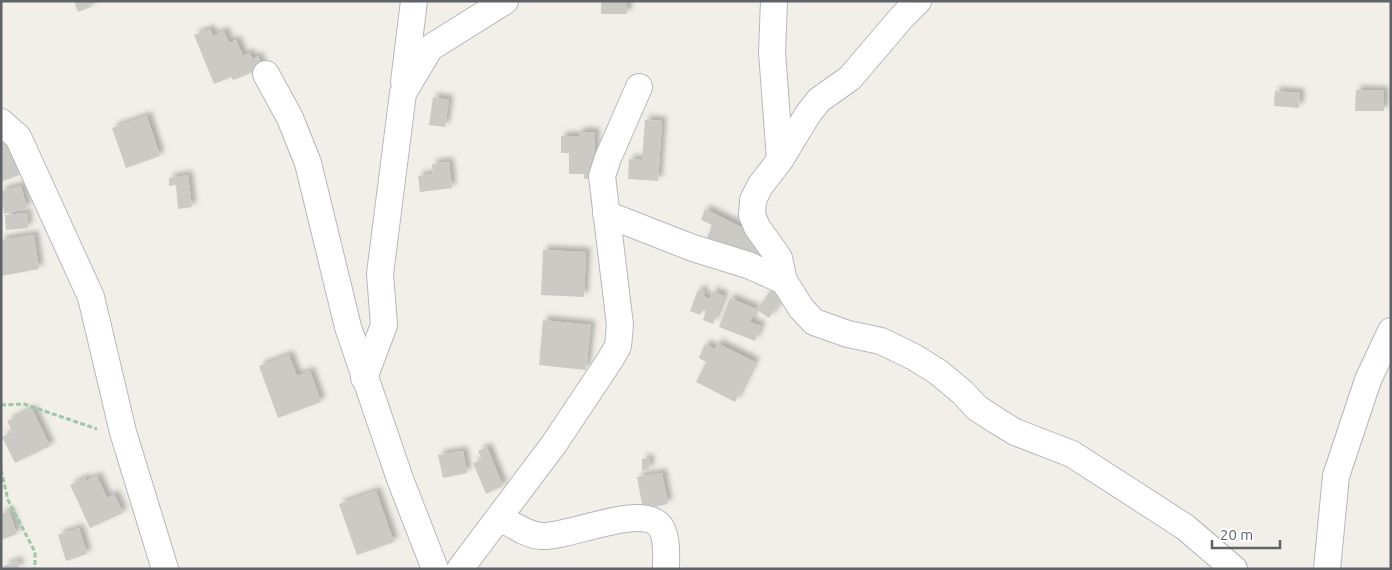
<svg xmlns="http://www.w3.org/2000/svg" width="1392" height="570" viewBox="0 0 1392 570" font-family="Ubuntu,sans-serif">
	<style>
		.building { fill: #cccac5; filter: url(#shadow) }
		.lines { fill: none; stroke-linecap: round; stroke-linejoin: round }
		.street-casing { stroke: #b5b8bc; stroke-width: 28 }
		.path { stroke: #9cc7a9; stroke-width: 3; stroke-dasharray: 5 2.5; stroke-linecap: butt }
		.street { stroke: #fff; stroke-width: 26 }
	</style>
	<defs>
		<filter id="shadow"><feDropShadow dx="4.5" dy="-4.5" stdDeviation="2.5" flood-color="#0004"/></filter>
	</defs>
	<rect width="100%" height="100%" fill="#f1efe8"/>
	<path class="building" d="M74,1H89L91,7L78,12Z
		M601,1H627V14H601Z
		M210,29L213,36L224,31L229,43L236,40L243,56L250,53L252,59L258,56L263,68L233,80L231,77L214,84L194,35Z
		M1356,90L1384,91V111H1355Z
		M1275,91L1300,93L1299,108L1274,106Z
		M433,97L449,100L445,127L429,125Z
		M147,116L160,156L126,168L112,128Z
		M645,120L662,121L658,181L628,179L629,159L642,160Z
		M579,132H595V178L584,179V174H569V153H561V136H579Z
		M1,134L24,173L1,182Z
		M449,162L452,188L420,192L418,176L433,174L432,164Z
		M188,175L192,207L178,209L176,185L169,186V178Z
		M21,186L27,208L4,214L1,191Z
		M705,209L761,237L751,262L705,243L712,225L701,220Z
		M27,213L28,228L6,230L5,215Z
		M34,235L39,269L1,276V240Z
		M543,250L586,252L584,297L541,295Z
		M773,287L785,295L769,318L757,310Z
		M698,290L705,292L703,296L710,299L713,291L724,296L713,324L703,320L706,311L703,310L700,315L690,311Z
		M730,298L756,309L750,322L761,326L755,341L719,327Z
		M543,320L591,325L586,370L539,365Z
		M717,343L755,362L735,402L696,382L706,362L699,358L705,344L715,349Z
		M289,355L297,376L310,371L321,402L278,418L259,366Z
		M32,409L50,446L15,463L2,437L12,431L7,421Z
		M487,447L503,486L486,494L473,463L482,460L478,451Z
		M463,451L467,473L443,478L438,455Z
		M642,459H650L649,470H642Z
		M662,473L668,504L643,509L637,477Z
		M97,476L107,498L114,494L123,513L90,528L70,485L85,478L86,481Z
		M376,491L394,542L357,555L339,504Z
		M9,511L17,534L1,540V514Z
		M79,528L87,554L66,561L58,535Z
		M18,561L20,569H4L3,566Z"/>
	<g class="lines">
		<defs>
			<path id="street" d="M774,1L772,52L780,160
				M266,74L290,118L308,163L348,327L400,479L435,569
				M404,82L414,1
				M1,122L18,137L91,297L123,432L165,569
				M606,214L693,248L748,265L784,281L801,308L814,322L848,334L881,341L914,357L938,372L962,392L977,408L997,421L1015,432L1072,454L1185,527L1234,569
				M784,281L779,258L757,227L752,215L753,200L760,186L780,160L808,114L819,100L850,78L902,17L918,1
				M364,378L384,325L380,274L403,93L430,48L505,1
				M499,517C512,524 526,535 541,536C567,538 637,505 658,524C668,533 666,556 666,569
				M460,569L554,444L610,360L618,346L620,325L602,176L608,158L639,87
				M1327,569L1336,476L1368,380L1391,331"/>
		</defs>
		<use href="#street" class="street-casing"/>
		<path class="path" d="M1,405L24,404L97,429
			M1,470L8,500L35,552V569"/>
		<use href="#street" class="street"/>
	</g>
	<rect width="1392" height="570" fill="none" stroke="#5f6368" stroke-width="5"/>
	<path d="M1212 540v8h68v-8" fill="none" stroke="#5f6368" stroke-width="2.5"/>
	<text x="1220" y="540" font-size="15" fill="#5f6368" stroke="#ffffff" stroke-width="4" paint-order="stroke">20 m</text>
</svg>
